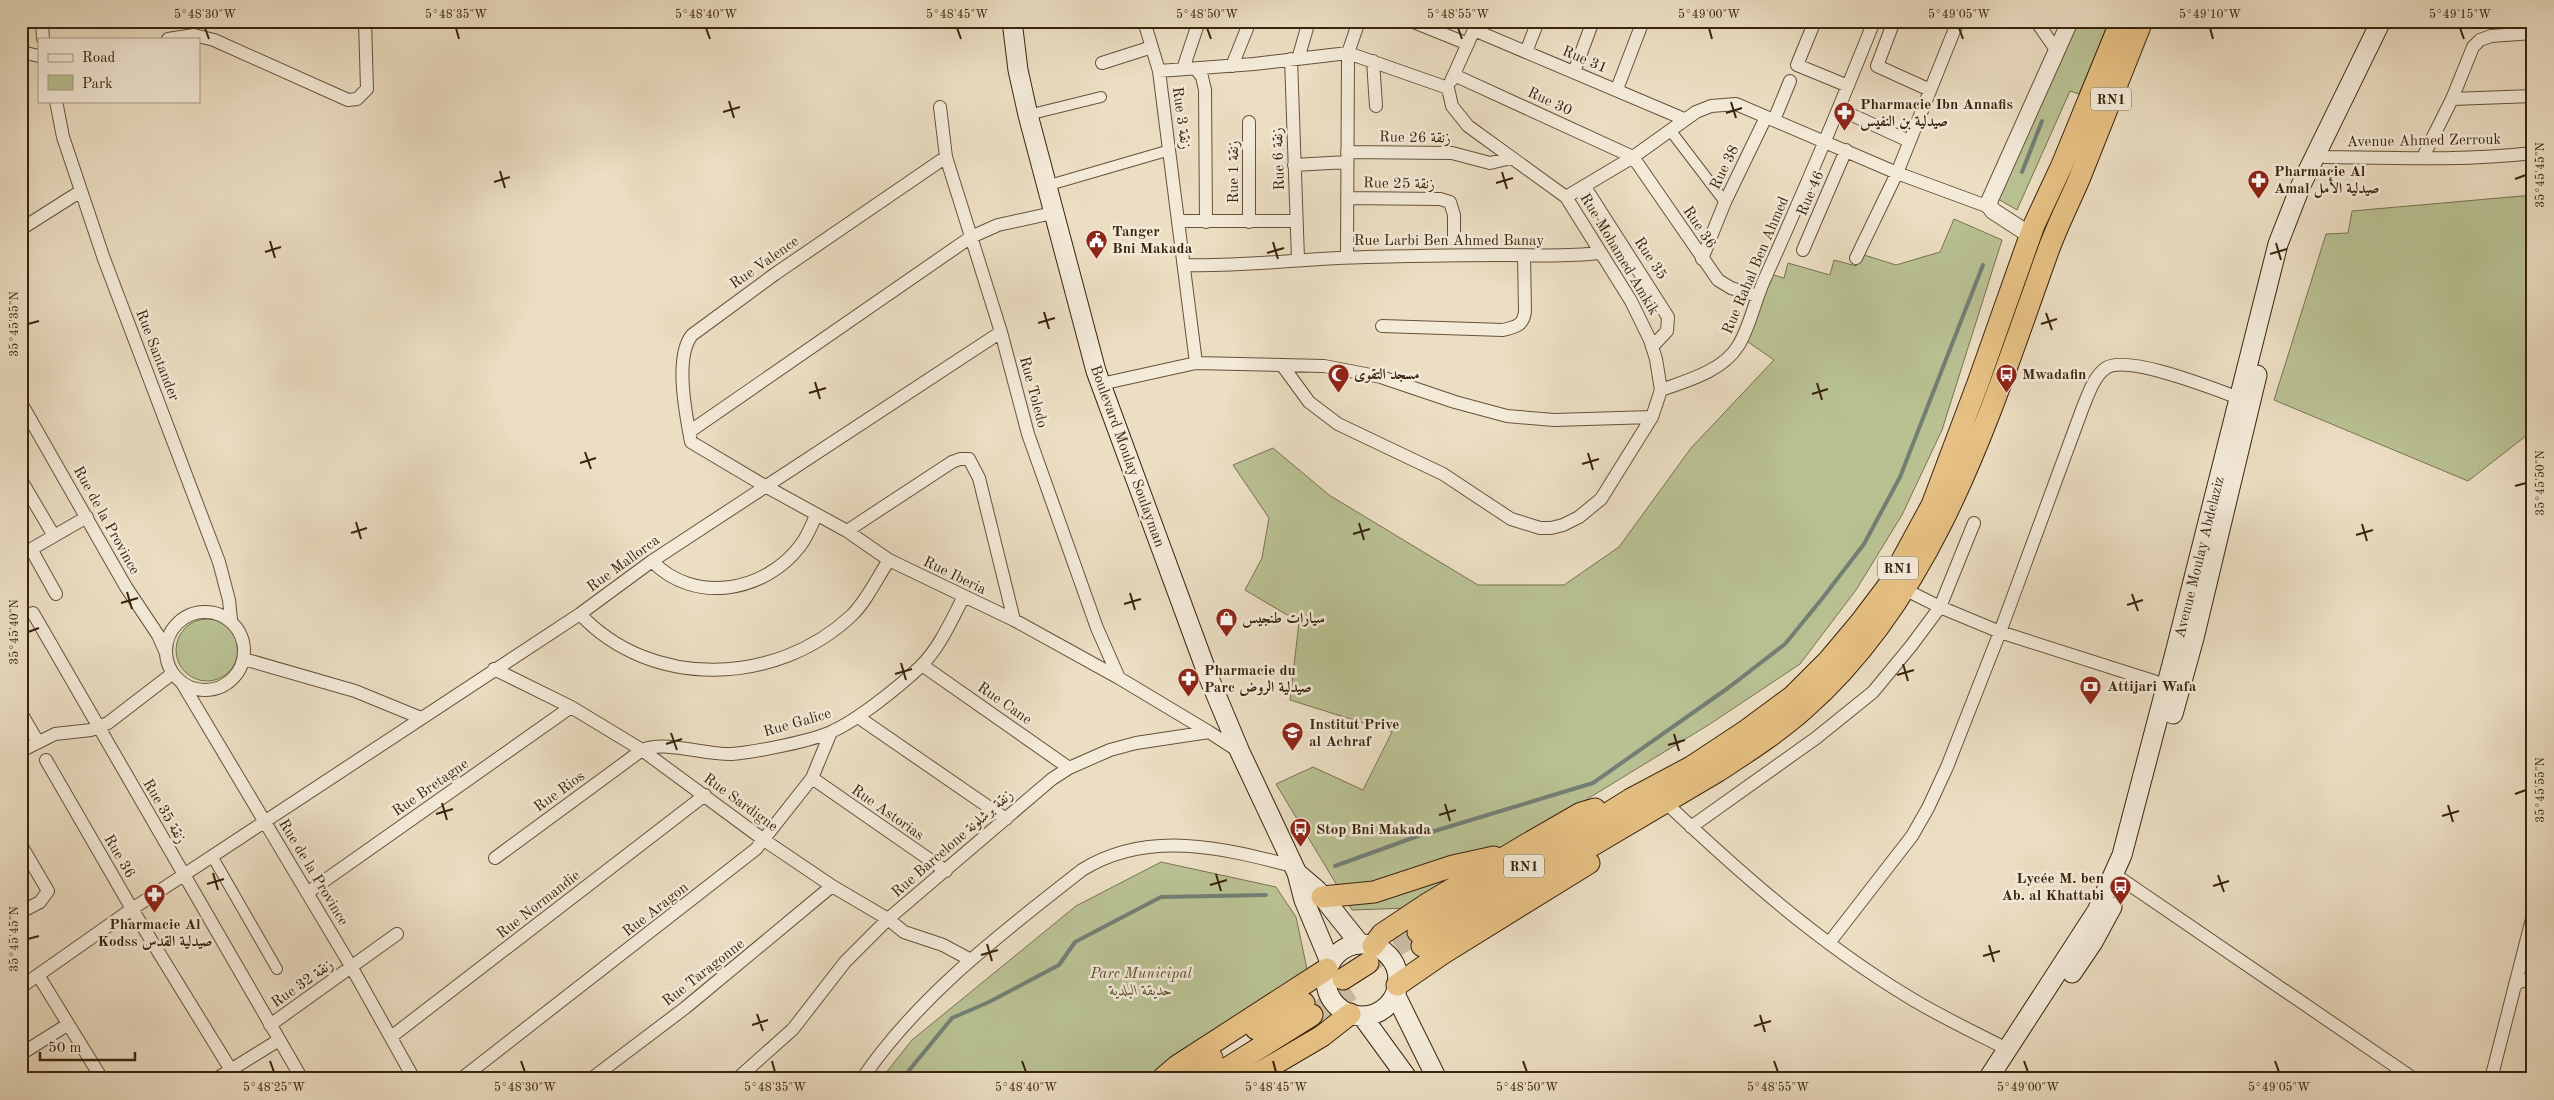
<svg xmlns="http://www.w3.org/2000/svg" width="2554" height="1100" viewBox="0 0 2554 1100" font-family="'Old Standard TT',Amiri,serif">
	<style>
		.green { fill: #b9c193; stroke: #797250 }
		.lines { fill: none; stroke-linecap: round; stroke-linejoin: round }
		.stream { stroke: #737f75; stroke-width: 4 }
		.trunk-tunnel { stroke: #c8b99f; stroke-width: 21; stroke-dasharray: 21 11; stroke-linecap: butt }
		.pedestrian-casing { stroke: #66523a; stroke-width: 12 }
		.minor-casing { stroke: #66523a; stroke-width: 14 }
		.tertiary-casing { stroke: #66523a; stroke-width: 18 }
		.secondary-casing { stroke: #39240d; stroke-width: 21 }
		.trunk-casing { stroke: #39240d; stroke-width: 23 }
		.pedestrian { stroke: #f3ead8; stroke-width: 10 }
		.minor { stroke: #f3ead8; stroke-width: 12 }
		.tertiary { stroke: #f3ead8; stroke-width: 16 }
		.secondary { stroke: #f3ead8; stroke-width: 19 }
		.trunk { stroke: #e6bf82; stroke-width: 21 }
		.ticks { fill: none; stroke: #39240d; stroke-width: 2 }
		.labels { text-anchor: middle; stroke-width: 5; stroke-linejoin: round; paint-order: stroke }
		.shield { fill: #f3ead8; stroke: #715f4a; stroke-width: 1 }
		.shield-label { font-size: 14px; font-weight: bold; fill: #39240d }
		.street-label { font-size: 15px; fill: #39240d; stroke: #f3ead8 }
		.poi-label { font-size: 15px; font-weight: bold; fill: #39240d; stroke: #f3ead8; text-anchor: start }
		.park-label { font-size: 15px; font-style: italic; fill: #594b2e; stroke: #f3ead8 }
		.neatline { fill: none; stroke: #39240d; stroke-width: 2 }
		.ticks-label { font-size: 12px; text-anchor: middle; fill: #39240d }
	</style>
	<rect width="100%" height="100%" fill="#ecdec3"/>
	<filter id="stains"><feTurbulence type="fractalNoise" baseFrequency=".004" numOctaves="4"/><feColorMatrix values="0 0 0 0 .2 0 0 0 0 .09 0 0 0 0 .02 0 0 0 .5 -.17"/></filter>
	<radialGradient id="worn" r=".72"><stop offset=".6" stop-color="#630" stop-opacity="0"/><stop offset="1" stop-color="#630" stop-opacity=".3"/></radialGradient>
	<path class="green" d="M2074,21H2109L2079,94L2070,91L2017,210L1998,199Z
		M2533,195V430L2531,432L2468,481L2274,400L2326,234L2348,233L2352,211Z
		M1954,219L2002,240L1942,430L1902,515L1856,590L1800,664L1710,724L1409,908L1352,910L1276,784L1313,767L1363,790L1392,732L1290,700L1299,622L1245,590L1262,558L1269,518L1233,465L1273,448L1329,495L1478,585H1564L1619,547L1691,448L1774,360L1741,337L1767,273L1784,278L1788,263L1830,275L1834,260L1856,266L1861,254L1896,265L1940,252Z
		M176 650a31 31 0 1 1 62 0a31 31 0 1 1-62 0Z
		M1161,862L1276,887L1296,917L1307,969L1293,990L1173,1079H881L912,1040L1076,906Z"/>
	<g class="lines">
		<path class="stream" d="M2022,172L2042,121
			M1335,866L1418,836L1593,783L1728,688L1785,644L1821,600L1864,544L1900,477L1983,265
			M902,1079L952,1018L989,1002L1059,965L1075,942L1161,897L1266,895"/>
		<path class="trunk-tunnel" d="M1368,963L1416,934
			M1312,1015L1351,990"/>
		<defs>
			<path id="pedestrian" d="M1028,115L1101,97
				M1670,130L1725,202
				M1046,186L1170,150
				M212,856L277,969"/>
			<path id="minor" d="M42,21L43,39
				M1144,21L1159,71L1196,363
				M1411,21L1468,44
				M1815,21L1797,65L1848,86
				M1894,21L1877,66L1930,90
				M2036,21L2057,51
				M1474,30L1684,119
				M168,39L194,35L214,40L348,100L357,99L367,89L365,21
				M21,52L39,56
				M1526,52L1538,21
				M1291,59L1298,259
				M1298,59L1309,21
				M1373,61L1376,106
				M1102,63L1152,47
				M1232,66L1250,21
				M1183,69L1199,21
				M1196,69L1202,77L1205,90L1206,222
				M1159,71L1254,64L1348,53L1448,88
				M1574,72L1593,21
				M1454,75L1633,157L1718,280L1731,288L1757,296
				M1451,81L1478,21
				M1617,89L1643,21
				M2452,99L2533,96
				M56,101L63,137L104,259L219,562L229,600L231,620
				M940,107L946,157L1001,332L1028,434L1097,628L1119,678
				M1839,109L1909,141
				M1774,120L1790,81
				M1347,152L1452,153L1490,163L1511,158
				M2316,155L2325,157C2394,158 2464,161 2533,153
				M946,157L775,274L692,335C674,357 686,415 691,442L765,486L847,531L889,560L1014,620L1119,678L1209,732
				M2423,157L2452,99L2473,47L2480,40L2491,36L2533,33
				M1294,165L1347,162
				M1585,187L1668,317L1667,331L1652,347
				M1566,197L1633,157L1696,112L1711,106L1736,104L1897,173L1989,207
				M1347,198L1440,199L1450,202L1454,215V239
				M1179,221H1296
				M1249,222V122
				M21,229L81,191
				M1803,250L1846,150
				M1347,257L1348,53L1359,21
				M1856,258L1897,173L1958,21
				M1702,259L1725,202L1766,117
				M1184,265C1245,267 1305,258 1367,257C1412,256 1458,255 1504,255C1536,255 1567,257 1599,253
				M1382,326L1503,330C1515,327 1523,326 1525,312L1524,255
				M1282,365L1309,402L1338,424L1443,474L1511,519L1540,528H1551L1563,525L1579,517L1601,499L1652,417L1661,390L1656,359L1650,340L1631,301L1566,197L1468,126L1452,106L1448,88
				M1101,384L1196,363L1324,366L1381,377L1455,402L1507,416L1554,420L1652,417
				M1661,390C1686,381 1723,371 1738,346C1749,330 1756,296 1766,276C1804,191 1840,107 1874,21
				M21,403L126,587L158,635L166,653
				M689,432L971,237L998,225L1053,213
				M21,480L54,536
				M847,531L952,462L960,459H969L979,478L1014,620
				M31,549L56,594
				M21,555L87,517
				M652,561C694,605 765,592 800,546C807,537 812,525 816,515
				M1904,589L1940,607L2000,632L2172,687
				M166 651a39 39 0 1 1 78 0a39 39 0 1 1-78 0Z
				M33,613L302,1079
				M580,614C651,690 776,686 851,616C866,602 877,578 889,560
				M244,659L355,691L421,718
				M922,665L1069,768
				M494,669L571,707L642,750L764,840L832,886L888,919L904,932L943,945L969,959
				M182,683L352,968L414,1079
				M21,713L38,742
				M858,717L1006,819
				M21,751L55,734L91,730L108,723L173,673
				M46,760L132,909L231,1070
				M812,778L946,871
				M1665,802C1740,873 1818,942 1907,996C1939,1016 1974,1032 2007,1049
				M1691,827L1816,738L1873,692L1911,646L1940,607L1974,523
				M21,845L48,891L40,902L21,912
				M495,858L642,750C666,740 704,755 732,754C755,752 813,741 833,731C859,719 900,686 921,666C940,647 951,621 963,598
				M2114,874L2414,1079
				M307,893L571,707
				M1829,943L1912,836L1928,808L1947,767L2000,632L2083,407C2088,395 2094,376 2106,368C2128,354 2214,389 2239,398
				M38,975L102,1079
				M2515,984L2533,977
				M21,987L132,909L580,614L652,561L1001,332
				M270,1025L397,934
				M391,1037L705,795
				M21,1054L67,1025
				M216,1079L279,1040
				M461,1079L756,849L812,778L831,732
				M591,1079L685,1008L832,886
				M737,1079L793,1029L845,962L888,919L1052,779L1069,768L1110,750L1136,743L1209,732L1240,752
				M862,1079C920,994 1002,933 1082,870C1148,829 1223,848 1293,866
				M2491,1079L2533,915"/>
			<path id="tertiary" d="M2030,235L1993,211L1988,204L2070,21"/>
			<path id="secondary" d="M1012,21L1018,70L1028,115L1096,371L1209,678L1240,752L1297,873L1304,900L1330,962
				M2173,714L2194,638L2257,375
				M1297,873L1317,890L1360,944
				M1326 980a36 36 0 1 1 72 0a36 36 0 1 1-72 0Z
				M2072,973L2093,942L2112,907
				M1395,994L1437,1079
				M1362,1016L1408,1079
				M1988,1079L2097,911L2122,855L2175,653L2278,244L2301,185L2381,21"/>
			<path id="trunk" d="M1322,897L1374,892L1453,866L1494,857
				M1418,932L1631,799L1691,767L1747,730L1793,696L1828,661L1860,623L1888,586L1932,505L1978,383L2034,225L2062,165L2121,21
				M1373,946L1382,934L1427,904L1522,847L1581,813L1595,809
				M1422,946L1718,771C1747,752 1777,733 1804,709C1937,592 1989,415 2047,254C2056,228 2069,203 2080,177C2101,125 2121,73 2142,21
				M1343,979L1368,963
				M1397,985L1442,954L1589,863
				M1256,1029L1304,1003
				M1162,1079L1177,1066L1327,969
				M1185,1079L1212,1058
				M1210,1079L1312,1015
				M1249,1079L1322,1036L1350,1014"/>
		</defs>
		<use href="#pedestrian" class="pedestrian-casing"/>
		<use href="#minor" class="minor-casing"/>
		<use href="#tertiary" class="tertiary-casing"/>
		<use href="#secondary" class="secondary-casing"/>
		<use href="#trunk" class="trunk-casing"/>
		<use href="#pedestrian" class="pedestrian"/>
		<use href="#minor" class="minor"/>
		<use href="#tertiary" class="tertiary"/>
		<use href="#secondary" class="secondary"/>
		<use href="#trunk" class="trunk"/>
	</g>
	<path class="ticks" d="M205,28L209,39M456,28L459,39M706,28L710,39M957,28L961,39M1207,28L1211,39M1458,28L1462,39M1709,28L1712,39M1959,28L1963,39M2210,28L2213,39M2460,28L2464,39M729,101L734,118M1731,102L1736,118M723,112L740,107M1726,113L1742,108M500,171L505,188M1502,172L1507,189M2515,179L2526,175M494,182L510,177M1496,183L1513,178M270,241L275,258M1273,242L1278,259M2276,243L2281,260M265,252L281,247M1267,253L1284,248M2270,254L2287,249M1044,312L1049,329M2046,313L2052,330M1038,323L1055,318M28,324L39,321M2041,324L2057,319M815,382L820,399M1817,383L1822,400M809,393L826,388M1812,394L1828,389M585,452L591,469M1588,453L1593,470M580,463L596,458M1582,464L1599,459M2515,486L2526,483M356,522L361,539M1359,523L1364,540M2362,524L2367,541M351,533L367,528M1353,534L1370,529M2356,535L2373,530M127,592L132,609M1130,593L1135,610M2132,594L2138,611M121,603L138,598M1124,604L1141,599M2127,605L2143,600M28,632L39,628M901,663L906,680M1903,664L1908,681M895,674L912,669M1897,675L1914,670M671,733L677,750M1674,734L1679,751M666,744L682,739M1668,745L1685,740M2515,794L2526,790M442,803L447,820M1445,804L1450,821M2448,805L2453,822M436,814L453,809M1439,815L1456,810M2442,816L2459,811M213,873L218,890M1216,874L1221,891M2218,875L2224,892M207,884L224,879M1210,885L1227,880M2213,886L2229,881M28,939L39,936M987,944L992,961M1989,945L1994,962M981,955L998,950M1983,956L2000,951M757,1014L763,1031M1760,1015L1765,1032M752,1025L768,1020M1754,1026L1771,1021M270,1061L274,1072M521,1061L525,1072M772,1061L775,1072M1022,1061L1026,1072M1273,1061L1276,1072M1523,1061L1527,1072M1774,1061L1778,1072M2024,1061L2028,1072M2275,1061L2279,1072"/>
	<defs>
		<symbol id="pharmacy-pin" viewBox="-11 -11 22 30"><path d="M0 17L-7.5 6A9.5 9.5 0 1 1 7.5 6Z" fill="#8f2418" stroke="#f3ead8"/><path d="M-2-6h4v4h4v4h-4v4h-4v-4h-4v-4h4Z" fill="#fff"/></symbol>
		<symbol id="civic-pin" viewBox="-11 -11 22 30"><path d="M0 17L-7.5 6A9.5 9.5 0 1 1 7.5 6Z" fill="#8f2418" stroke="#f3ead8"/><path d="M-.6-6.5H3V-4.5H.6V-3L4-1V1h2V6H-6V1h2V-1L-.6-3ZM-1.2 2.5V6h2.4V2.5Z" fill="#fff"/></symbol>
		<symbol id="mosque-pin" viewBox="-11 -11 22 30"><path d="M0 17L-7.5 6A9.5 9.5 0 1 1 7.5 6Z" fill="#8f2418" stroke="#f3ead8"/><path d="M3.5-4.9A6 6 0 1 0 3.5 4.9A5 5 0 1 1 3.5-4.9Z" fill="#fff"/></symbol>
		<symbol id="bus-pin" viewBox="-11 -11 22 30"><path d="M0 17L-7.5 6A9.5 9.5 0 1 1 7.5 6Z" fill="#8f2418" stroke="#f3ead8"/><path d="M-5-6H5V4H4V6H2V4H-2V6H-4V4H-5ZM-3.5-4V0h7V-4ZM-3.5 1.2v1.5H-2V1.2ZM2 1.2v1.5H3.5V1.2Z" fill="#fff"/></symbol>
		<symbol id="shop-pin" viewBox="-11 -11 22 30"><path d="M0 17L-7.5 6A9.5 9.5 0 1 1 7.5 6Z" fill="#8f2418" stroke="#f3ead8"/><path d="M-5-2.5h2.3a2.7 3.5 0 0 1 5.4 0H5L5.5 6h-11ZM-1.5-2.5h3a1.5 2.3 0 0 0-3 0Z" fill="#fff"/></symbol>
		<symbol id="bank-pin" viewBox="-11 -11 22 30"><path d="M0 17L-7.5 6A9.5 9.5 0 1 1 7.5 6Z" fill="#8f2418" stroke="#f3ead8"/><path d="M-6-4H6V4H-6ZM0-2.3a2.3 2.3 0 1 0 0 4.6a2.3 2.3 0 1 0 0-4.6Z" fill="#fff"/></symbol>
		<symbol id="school-pin" viewBox="-11 -11 22 30"><path d="M0 17L-7.5 6A9.5 9.5 0 1 1 7.5 6Z" fill="#8f2418" stroke="#f3ead8"/><path d="M0-5L7-2L0 1L-7-2ZM-4 1L0 2.5L4 1V4Q0 6-4 4Z" fill="#fff"/></symbol>
	</defs>
	<g fill-rule="evenodd">
		<use href="#pharmacy-pin" x="1832" y="100" width="25" height="34"/>
		<use href="#pharmacy-pin" x="2246" y="168" width="25" height="34"/>
		<use href="#civic-pin" x="1084" y="228" width="25" height="34"/>
		<use href="#mosque-pin" x="1326" y="362" width="25" height="34"/>
		<use href="#bus-pin" x="1994" y="362" width="25" height="34"/>
		<use href="#shop-pin" x="1214" y="606" width="25" height="34"/>
		<use href="#pharmacy-pin" x="1176" y="666" width="25" height="34"/>
		<use href="#bank-pin" x="2078" y="674" width="25" height="34"/>
		<use href="#school-pin" x="1280" y="720" width="25" height="34"/>
		<use href="#bus-pin" x="1288" y="816" width="25" height="34"/>
		<use href="#bus-pin" x="2108" y="874" width="25" height="34"/>
		<use href="#pharmacy-pin" x="142" y="882" width="25" height="34"/>
	</g>
	<g class="labels">
		<g class="shield">
			<rect x="2091" y="87.5" width="40" height="23" rx="4"/>
			<rect x="1878" y="556.5" width="40" height="23" rx="4"/>
			<rect x="1504" y="854.5" width="40" height="23" rx="4"/>
		</g>
		<g class="shield-label">
			<text x="2111" y="104">RN1</text>
			<text x="1898" y="573">RN1</text>
			<text x="1524" y="871">RN1</text>
		</g>
		<g class="street-label">
			<text transform="translate(1585 59) rotate(23)" y="5">Rue 31</text>
			<text transform="translate(1550 101) rotate(25)" y="5">Rue 30</text>
			<text transform="translate(1182 118) rotate(82)" y="5">Rue 3 زنقة</text>
			<text transform="translate(1415 137) rotate(1)" y="5">Rue 26 زنقة</text>
			<text transform="translate(2424 140) rotate(-1)" y="5">Avenue Ahmed Zerrouk</text>
			<text transform="translate(1278 159) rotate(-92)" y="5">Rue 6 زنقة</text>
			<text transform="translate(1724 167) rotate(-64)" y="5">Rue 38</text>
			<text transform="translate(1233 172) rotate(-90)" y="5">Rue 1 زنقة</text>
			<text transform="translate(1399 183) rotate(1)" y="5">Rue 25 زنقة</text>
			<text transform="translate(1810 193) rotate(-67)" y="5">Rue 46</text>
			<text transform="translate(1700 227) rotate(56)" y="5">Rue 36</text>
			<text x="1449" y="245">Rue Larbi Ben Ahmed Banay</text>
			<text transform="translate(1620 254) rotate(59)" y="5">Rue Mohamed Amkik</text>
			<text transform="translate(1651 258) rotate(57)" y="5">Rue 35</text>
			<text transform="translate(764 262) rotate(-35)" y="5">Rue Valence</text>
			<text transform="translate(1755 265) rotate(-67)" y="5">Rue Rahal Ben Ahmed</text>
			<text transform="translate(158 355) rotate(69)" y="5">Rue Santander</text>
			<text transform="translate(1034 392) rotate(75)" y="5">Rue Toledo</text>
			<text transform="translate(1128 456) rotate(70)" y="5">Boulevard Moulay Soulayman</text>
			<text transform="translate(107 520) rotate(61)" y="5">Rue de la Province</text>
			<text transform="translate(2199 557) rotate(-76)" y="5">Avenue Moulay Abdelaziz</text>
			<text transform="translate(623 563) rotate(-36)" y="5">Rue Mallorca</text>
			<text transform="translate(955 575) rotate(26)" y="5">Rue Iberia</text>
			<text transform="translate(1005 703) rotate(35)" y="5">Rue Cane</text>
			<text transform="translate(797 722) rotate(-16)" y="5">Rue Galice</text>
			<text transform="translate(430 787) rotate(-35)" y="5">Rue Bretagne</text>
			<text transform="translate(559 791) rotate(-36)" y="5">Rue Rios</text>
			<text transform="translate(741 802) rotate(36)" y="5">Rue Sardigne</text>
			<text transform="translate(165 811) rotate(60)" y="5">Rue 35 زنقة</text>
			<text transform="translate(888 812) rotate(35)" y="5">Rue Astorias</text>
			<text transform="translate(952 843) rotate(-41)" y="5">Rue Barcelone زنقة برشلونة</text>
			<text transform="translate(120 856) rotate(60)" y="5">Rue 36</text>
			<text transform="translate(314 872) rotate(59)" y="5">Rue de la Province</text>
			<text transform="translate(538 904) rotate(-38)" y="5">Rue Normandie</text>
			<text transform="translate(655 909) rotate(-38)" y="5">Rue Aragon</text>
			<text transform="translate(703 972) rotate(-38)" y="5">Rue Taragonne</text>
			<text transform="translate(302 983) rotate(-35)" y="5">Rue 32 زنقة</text>
		</g>
		<g class="poi-label">
			<text x="1860" y="109">Pharmacie Ibn Annafis<tspan x="1860" dy="17">صيدلية بن النفيس</tspan></text>
			<text x="2274" y="176">Pharmacie Al<tspan x="2274" dy="17">Amal صيدلية الأمل</tspan></text>
			<text x="1112" y="236">Tanger<tspan x="1112" dy="17">Bni Makada</tspan></text>
			<text x="1354" y="379">مسجد التقوى</text>
			<text x="2022" y="379">Mwadafin</text>
			<text x="1242" y="623">سيارات طنجيس</text>
			<text x="1204" y="675">Pharmacie du<tspan x="1204" dy="17">Parc صيدلية الروض</tspan></text>
			<text x="2107" y="691">Attijari Wafa</text>
			<text x="1309" y="729">Institut Prive<tspan x="1309" dy="17">al Achraf</tspan></text>
			<text x="1316" y="834">Stop Bni Makada</text>
			<text x="2104" y="883" text-anchor="end">Lycée M. ben<tspan x="2104" dy="17">Ab. al Khattabi</tspan></text>
			<text x="155" y="929" text-anchor="middle">Pharmacie Al<tspan x="155" dy="17">Kodss صيدلية القدس</tspan></text>
		</g>
		<g class="park-label">
			<text x="1141" y="978">Parc Municipal<tspan x="1141" dy="17">حديقة البلدية</tspan></text>
		</g>
	</g>
	<rect width="2554" height="1100" fill="none" stroke="#ecdec3" stroke-width="55"/>
	<rect x="38" y="38" width="162" height="65" fill="#f3ead8" stroke="#a99b87"/>
	<rect x="48" y="54" width="25" height="8" fill="#f3ead8" stroke="#a99b87"/>
	<text x="82" y="62" font-size="15" fill="#39240d">Road</text>
	<rect x="48" y="75" width="25" height="15" fill="#b9c193" stroke="#a99b87"/>
	<text x="82" y="88" font-size="15" fill="#39240d">Park</text>
	<path d="M40 1052v8h95v-8" fill="none" stroke="#39240d" stroke-width="2.5"/>
	<text x="48" y="1052" font-size="15" fill="#39240d" stroke="#f3ead8" stroke-width="4" paint-order="stroke">50 m</text>
	<rect x="28" y="28" width="2498" height="1044" class="neatline"/>
	<g class="ticks-label">
		<text x="205" y="18">5°48'30"W</text>
		<text x="456" y="18">5°48'35"W</text>
		<text x="706" y="18">5°48'40"W</text>
		<text x="957" y="18">5°48'45"W</text>
		<text x="1207" y="18">5°48'50"W</text>
		<text x="1458" y="18">5°48'55"W</text>
		<text x="1709" y="18">5°49'00"W</text>
		<text x="1959" y="18">5°49'05"W</text>
		<text x="2210" y="18">5°49'10"W</text>
		<text x="2460" y="18">5°49'15"W</text>
		<text transform="translate(2540 175) rotate(-90)" y="4">35°45'45"N</text>
		<text transform="translate(14 324) rotate(-90)" y="4">35°45'35"N</text>
		<text transform="translate(2540 483) rotate(-90)" y="4">35°45'50"N</text>
		<text transform="translate(14 632) rotate(-90)" y="4">35°45'40"N</text>
		<text transform="translate(2540 790) rotate(-90)" y="4">35°45'55"N</text>
		<text transform="translate(14 939) rotate(-90)" y="4">35°45'45"N</text>
		<text x="274" y="1091">5°48'25"W</text>
		<text x="525" y="1091">5°48'30"W</text>
		<text x="775" y="1091">5°48'35"W</text>
		<text x="1026" y="1091">5°48'40"W</text>
		<text x="1276" y="1091">5°48'45"W</text>
		<text x="1527" y="1091">5°48'50"W</text>
		<text x="1778" y="1091">5°48'55"W</text>
		<text x="2028" y="1091">5°49'00"W</text>
		<text x="2279" y="1091">5°49'05"W</text>
	</g>
	<rect width="100%" height="100%" filter="url(#stains)"/>
	<rect width="100%" height="100%" fill="url(#worn)"/>
</svg>
